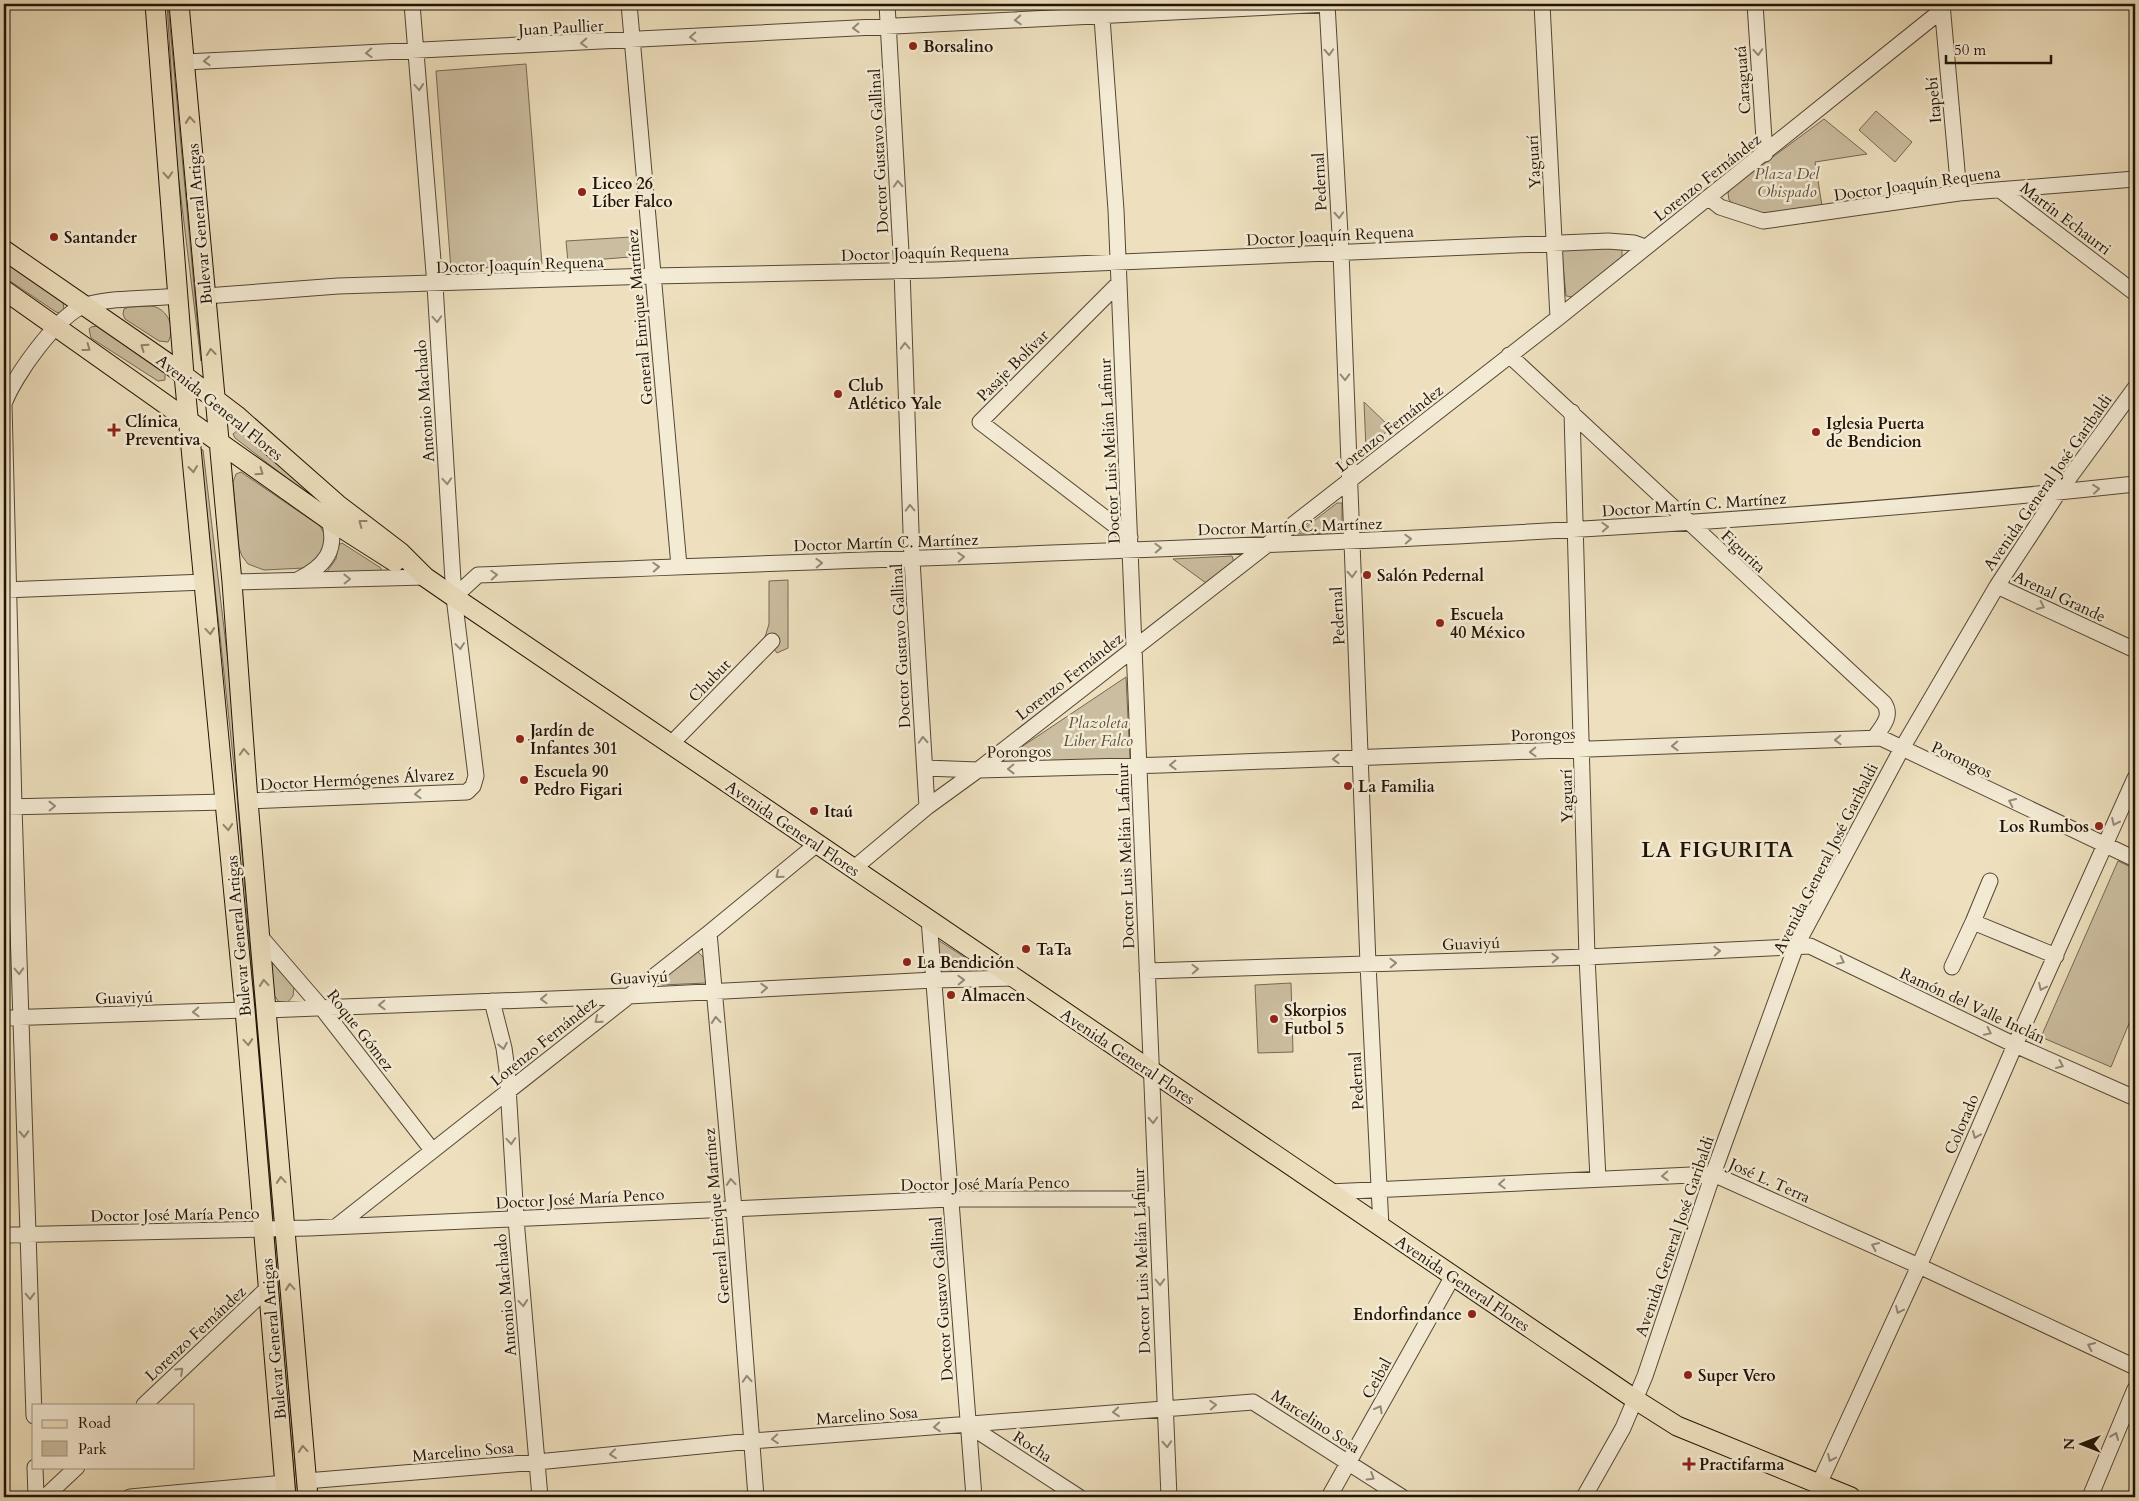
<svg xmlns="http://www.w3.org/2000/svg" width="2139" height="1501" viewBox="0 0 2139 1501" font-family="Cardo,serif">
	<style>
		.green { fill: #cbbd9f; stroke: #766852 }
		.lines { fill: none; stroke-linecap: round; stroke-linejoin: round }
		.minor-casing { stroke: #544734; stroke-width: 17 }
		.major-casing { stroke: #211406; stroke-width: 21 }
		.minor { stroke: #f4ebd5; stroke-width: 15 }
		.major { stroke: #eee0be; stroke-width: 19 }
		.oneway { stroke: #958a78 }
		.oneway2 { stroke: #92846b }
		.poi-dot { fill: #8f2418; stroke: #f4ebd5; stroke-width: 2 }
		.labels { text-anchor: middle; stroke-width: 5; stroke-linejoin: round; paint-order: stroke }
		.street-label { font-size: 16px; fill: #211406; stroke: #f4ebd5 }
		.poi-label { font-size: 16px; font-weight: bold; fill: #211406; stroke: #f4ebd5; text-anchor: start }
		.park-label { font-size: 16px; font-style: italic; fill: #5c4f3c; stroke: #f4ebd5 }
		.district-label { font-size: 21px; font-weight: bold; letter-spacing: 1px; fill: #211406; stroke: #f4ebd5 }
	</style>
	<rect width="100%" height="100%" fill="#eee0be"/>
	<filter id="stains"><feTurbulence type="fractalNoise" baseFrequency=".004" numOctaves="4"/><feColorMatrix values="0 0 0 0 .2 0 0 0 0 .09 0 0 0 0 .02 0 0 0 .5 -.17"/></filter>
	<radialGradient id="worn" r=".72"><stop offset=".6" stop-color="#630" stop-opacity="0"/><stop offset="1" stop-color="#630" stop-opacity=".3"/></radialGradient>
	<path class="green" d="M167,4H168L201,361L177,166Z
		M526,64L542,264L451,270L436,71Z
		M1876,111L1912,142L1895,162L1859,130Z
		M1824,119L1867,154L1815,162L1822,206C1795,210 1751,222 1729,200L1728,193L1731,188Z
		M631,237L630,257L568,262L566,241Z
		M1615,248H1620L1622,251V258L1573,297L1566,296L1562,253L1564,250Z
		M4,262L63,302L64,310L60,313L56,312L4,277Z
		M152,306C168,309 176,328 168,342L159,341L125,319L123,314L124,309L129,307Z
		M97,326L165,372V380L158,381L91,338L89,329L91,327Z
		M1364,402L1391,428L1366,449Z
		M238,430L250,439L357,529L301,489L235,438L233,434Z
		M200,449L203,450L228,662L273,1219L236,785Z
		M241,472L320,526L325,535L324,554L304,568L264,570L248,564L242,556L239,548L233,482L236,474Z
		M1337,503H1342V533L1297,534Z
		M342,543L381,568V573H326L336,559L338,545Z
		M1232,556L1234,562L1206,583L1173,559Z
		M788,580V648L777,653L765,637L769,624V581Z
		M1126,677L1130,760L999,762Z
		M2118,861L2135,869V1009L2111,1067L2041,1037Z
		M938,940L989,973L939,974Z
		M696,950L703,957L706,983L662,985L660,981Z
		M273,963L294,987L293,996L288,1002H279L274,995L271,965Z
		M1291,983L1293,1052L1258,1053L1255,985Z
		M274,1238H276L298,1497H296Z"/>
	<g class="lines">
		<defs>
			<path id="minor" d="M629,4L679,566
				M887,4L902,270L912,560L927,807
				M1101,4L1116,210L1169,1497
				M1327,4L1341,252L1368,964L1381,1227
				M1542,4L1558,318
				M1755,4L1765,154
				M1942,4L1959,193
				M185,62L1329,4
				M2000,190L2135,293
				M1709,198L1720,207L1763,221L1959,193L2135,179
				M1119,283L980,422L1130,537
				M206,296L338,286L653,276L936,270L1608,241L1634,243L1645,247
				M1509,355L1884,703C1893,716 1882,727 1874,738
				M1572,412L1587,957L1598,1179
				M299,579C325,566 338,550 329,520
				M232,582L425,577
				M1997,586L2135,650
				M4,590L205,582
				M454,597L478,575C1031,551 1585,544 2135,484
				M670,745L772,641
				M925,768L978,770L1162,765L1881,738L2135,859
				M248,801L467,792L473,786L476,776L454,597L435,285L412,4
				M5,807L226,802
				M853,869L927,807L978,770L1558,318L1942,10
				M929,919L974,1497
				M1973,922L1990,881
				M709,933L734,1209L756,1497
				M259,935L321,1007L432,1150
				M1952,967L1973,922L2056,956
				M1147,971L1587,957L1810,946L2015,1045L2135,1098
				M492,1001L504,1048L507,1070L516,1219L540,1497
				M266,1010L628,996L934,980L1015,978
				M4,1018L245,1010
				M1329,1192L1713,1174L1919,1266L2135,1367
				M337,1226L709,933L817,844
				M4,1235L309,1228L950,1199H1157
				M144,1405L269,1287
				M34,1416L14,807L4,404C14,376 58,314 86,305C115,297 148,299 178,296
				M968,1425L1079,1497
				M35,1467L36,1497
				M306,1481L537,1462L752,1441L1253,1402L1402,1497
				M1819,1484L1919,1266L2015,1045L2135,778
				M45,1497L77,1467
				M130,1497L285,1483
				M1329,1497L1453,1276
				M1584,1497L1623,1428L1645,1376L1713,1174L1796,946L1901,750L1997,586L2058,493L2135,388
				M2090,1497L2135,1389"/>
			<path id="major" d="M155,4L184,375L245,1010L286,1497
				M179,4L232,582L248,801L308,1497
				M4,250L169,364L236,415L337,504L400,552L425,577L454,597L1636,1400L1677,1426L1851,1497
				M4,290L329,520L395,562"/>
		</defs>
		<use href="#minor" class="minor-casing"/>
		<use href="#major" class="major-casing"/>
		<use href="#minor" class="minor"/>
		<use href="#major" class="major"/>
	</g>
	<defs><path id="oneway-chevron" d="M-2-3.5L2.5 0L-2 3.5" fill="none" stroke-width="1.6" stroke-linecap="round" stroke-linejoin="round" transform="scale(1.25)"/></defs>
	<g class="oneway">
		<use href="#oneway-chevron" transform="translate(1018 20) rotate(177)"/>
		<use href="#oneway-chevron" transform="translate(856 28) rotate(177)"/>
		<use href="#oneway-chevron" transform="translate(693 37) rotate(177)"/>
		<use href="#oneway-chevron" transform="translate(584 43) rotate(177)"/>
		<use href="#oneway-chevron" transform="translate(1329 52) rotate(87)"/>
		<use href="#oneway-chevron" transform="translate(1758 52) rotate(86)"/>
		<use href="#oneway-chevron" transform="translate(369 53) rotate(177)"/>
		<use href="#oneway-chevron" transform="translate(207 61) rotate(177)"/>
		<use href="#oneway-chevron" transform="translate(419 87) rotate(85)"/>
		<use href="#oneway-chevron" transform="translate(898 184) rotate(-93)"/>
		<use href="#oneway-chevron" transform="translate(1339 215) rotate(87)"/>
		<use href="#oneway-chevron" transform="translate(437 319) rotate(86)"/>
		<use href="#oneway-chevron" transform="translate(905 346) rotate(-92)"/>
		<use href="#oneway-chevron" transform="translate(1345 377) rotate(88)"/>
		<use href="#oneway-chevron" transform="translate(447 481) rotate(86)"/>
		<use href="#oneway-chevron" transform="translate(2096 489) rotate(-6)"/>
		<use href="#oneway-chevron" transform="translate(910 508) rotate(-92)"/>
		<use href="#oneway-chevron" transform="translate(1605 527) rotate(-3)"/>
		<use href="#oneway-chevron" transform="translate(1408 539) rotate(-3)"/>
		<use href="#oneway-chevron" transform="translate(1158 548) rotate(-2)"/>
		<use href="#oneway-chevron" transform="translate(961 557) rotate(-3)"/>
		<use href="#oneway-chevron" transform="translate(819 563) rotate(-2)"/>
		<use href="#oneway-chevron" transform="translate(656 567) rotate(-3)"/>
		<use href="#oneway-chevron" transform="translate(1352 574) rotate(87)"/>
		<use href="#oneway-chevron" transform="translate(494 575) rotate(-3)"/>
		<use href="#oneway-chevron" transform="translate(347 579) rotate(-1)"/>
		<use href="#oneway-chevron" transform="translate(2041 606) rotate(25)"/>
		<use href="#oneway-chevron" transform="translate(460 646) rotate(83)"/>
		<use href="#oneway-chevron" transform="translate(923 740) rotate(-93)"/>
		<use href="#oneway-chevron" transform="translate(1838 740) rotate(178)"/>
		<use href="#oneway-chevron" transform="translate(1675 746) rotate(178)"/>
		<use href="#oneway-chevron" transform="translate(1533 752) rotate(178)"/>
		<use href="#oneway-chevron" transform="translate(1336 759) rotate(178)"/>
		<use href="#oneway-chevron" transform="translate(1173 765) rotate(178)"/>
		<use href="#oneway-chevron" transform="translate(1011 769) rotate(179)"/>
		<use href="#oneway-chevron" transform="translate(418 794) rotate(177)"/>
		<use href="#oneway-chevron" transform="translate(2012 802) rotate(-155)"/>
		<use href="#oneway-chevron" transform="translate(52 806) rotate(-1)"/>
		<use href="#oneway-chevron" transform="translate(2115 822) rotate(115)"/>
		<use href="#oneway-chevron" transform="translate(779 875) rotate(141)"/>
		<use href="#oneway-chevron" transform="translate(1717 951) rotate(-3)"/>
		<use href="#oneway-chevron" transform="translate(1555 958) rotate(-2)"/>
		<use href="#oneway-chevron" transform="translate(1841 961) rotate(26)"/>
		<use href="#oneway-chevron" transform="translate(1393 963) rotate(-2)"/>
		<use href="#oneway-chevron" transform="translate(1195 969) rotate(-2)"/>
		<use href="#oneway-chevron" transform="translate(19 971) rotate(88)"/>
		<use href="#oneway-chevron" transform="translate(961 980) rotate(-2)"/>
		<use href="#oneway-chevron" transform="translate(2042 987) rotate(115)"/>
		<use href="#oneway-chevron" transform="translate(764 988) rotate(-3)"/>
		<use href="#oneway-chevron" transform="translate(544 999) rotate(178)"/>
		<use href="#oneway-chevron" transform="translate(382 1005) rotate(178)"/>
		<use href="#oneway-chevron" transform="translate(196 1012) rotate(178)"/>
		<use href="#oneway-chevron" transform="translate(598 1020) rotate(141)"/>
		<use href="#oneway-chevron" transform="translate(716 1020) rotate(-95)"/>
		<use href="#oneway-chevron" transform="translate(1988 1032) rotate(26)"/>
		<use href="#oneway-chevron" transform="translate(503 1046) rotate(79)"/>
		<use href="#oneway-chevron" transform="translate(2060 1065) rotate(24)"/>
		<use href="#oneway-chevron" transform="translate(1153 1120) rotate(87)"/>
		<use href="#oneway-chevron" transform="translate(24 1134) rotate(88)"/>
		<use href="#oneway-chevron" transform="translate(1976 1135) rotate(113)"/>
		<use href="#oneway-chevron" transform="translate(511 1141) rotate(86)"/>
		<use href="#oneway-chevron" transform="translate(1665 1176) rotate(177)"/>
		<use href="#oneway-chevron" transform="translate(731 1182) rotate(-95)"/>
		<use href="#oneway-chevron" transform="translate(1502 1184) rotate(177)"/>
		<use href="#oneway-chevron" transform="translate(1875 1246) rotate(-156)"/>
		<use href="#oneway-chevron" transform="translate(1160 1282) rotate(88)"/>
		<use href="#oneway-chevron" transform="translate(30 1296) rotate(88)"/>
		<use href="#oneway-chevron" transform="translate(523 1303) rotate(85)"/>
		<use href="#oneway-chevron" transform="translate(1899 1310) rotate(115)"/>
		<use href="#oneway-chevron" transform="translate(2091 1346) rotate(-155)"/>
		<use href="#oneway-chevron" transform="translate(180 1371) rotate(-43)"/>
		<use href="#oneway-chevron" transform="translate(747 1379) rotate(-94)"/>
		<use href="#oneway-chevron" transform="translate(1213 1405) rotate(-4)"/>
		<use href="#oneway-chevron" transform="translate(1379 1409) rotate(-61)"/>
		<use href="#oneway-chevron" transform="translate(1116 1412) rotate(175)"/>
		<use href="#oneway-chevron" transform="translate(937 1427) rotate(176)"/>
		<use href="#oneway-chevron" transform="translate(2115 1436) rotate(-67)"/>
		<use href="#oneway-chevron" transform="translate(775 1439) rotate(176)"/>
		<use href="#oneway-chevron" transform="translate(1167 1444) rotate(87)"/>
		<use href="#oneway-chevron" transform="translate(613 1454) rotate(174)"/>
		<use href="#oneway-chevron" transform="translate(1831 1458) rotate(115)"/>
		<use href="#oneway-chevron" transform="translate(1371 1477) rotate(32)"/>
	</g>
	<g class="oneway2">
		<use href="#oneway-chevron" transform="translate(190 120) rotate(-95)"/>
		<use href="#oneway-chevron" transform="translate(168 175) rotate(86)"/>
		<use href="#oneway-chevron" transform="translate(144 347) rotate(-145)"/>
		<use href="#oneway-chevron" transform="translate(87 348) rotate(36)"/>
		<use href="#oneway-chevron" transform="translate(211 352) rotate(-96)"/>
		<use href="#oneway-chevron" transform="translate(193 469) rotate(84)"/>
		<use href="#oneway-chevron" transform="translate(260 472) rotate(35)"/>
		<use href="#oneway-chevron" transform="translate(362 523) rotate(-143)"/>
		<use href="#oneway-chevron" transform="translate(210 631) rotate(85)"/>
		<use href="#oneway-chevron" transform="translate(244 752) rotate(-94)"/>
		<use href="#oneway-chevron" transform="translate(228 827) rotate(85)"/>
		<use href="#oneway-chevron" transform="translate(264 983) rotate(-95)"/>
		<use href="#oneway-chevron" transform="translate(248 1042) rotate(85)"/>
		<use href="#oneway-chevron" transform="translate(281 1180) rotate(-95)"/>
		<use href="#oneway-chevron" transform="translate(290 1287) rotate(-95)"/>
		<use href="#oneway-chevron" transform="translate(303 1449) rotate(-95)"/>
	</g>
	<g class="poi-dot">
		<circle cx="913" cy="46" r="5"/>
		<circle cx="582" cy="192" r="5"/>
		<circle cx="54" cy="237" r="5"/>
		<circle cx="838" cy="394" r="5"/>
		<path d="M111.5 422.5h5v5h5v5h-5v5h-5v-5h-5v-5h5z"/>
		<circle cx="1816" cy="432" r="5"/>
		<circle cx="1367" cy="575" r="5"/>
		<circle cx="1440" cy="623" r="5"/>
		<circle cx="520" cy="739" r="5"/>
		<circle cx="524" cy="780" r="5"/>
		<circle cx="1348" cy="786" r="5"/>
		<circle cx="814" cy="811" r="5"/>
		<circle cx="2099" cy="826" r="5"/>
		<circle cx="1026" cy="949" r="5"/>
		<circle cx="907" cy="962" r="5"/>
		<circle cx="951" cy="995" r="5"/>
		<circle cx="1274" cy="1019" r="5"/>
		<circle cx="1472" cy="1314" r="5"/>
		<circle cx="1688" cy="1375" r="5"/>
		<path d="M1686.5 1456.5h5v5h5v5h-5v5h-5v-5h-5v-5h5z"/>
	</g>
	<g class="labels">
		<g class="street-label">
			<text transform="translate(561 27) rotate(-3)" y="6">Juan Paullier</text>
			<text transform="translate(1742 80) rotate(-94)" y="6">Caraguatá</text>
			<text transform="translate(1933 100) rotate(-95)" y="6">Itapebí</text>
			<text transform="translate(878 151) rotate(-93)" y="6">Doctor Gustavo Gallinal</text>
			<text transform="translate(1533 162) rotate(-93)" y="6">Yaguarí</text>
			<text transform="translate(1707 177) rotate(-38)" y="6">Lorenzo Fernández</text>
			<text transform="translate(1319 182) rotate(-93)" y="6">Pedernal</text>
			<text transform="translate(1917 183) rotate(-8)" y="6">Doctor Joaquín Requena</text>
			<text transform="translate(2066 218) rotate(37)" y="6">Martín Echaurri</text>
			<text transform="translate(199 224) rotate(-95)" y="6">Bulevar General Artigas</text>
			<text transform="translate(1330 235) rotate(-3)" y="6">Doctor Joaquín Requena</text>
			<text transform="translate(925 252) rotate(-2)" y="6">Doctor Joaquín Requena</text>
			<text transform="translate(520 264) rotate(-2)" y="6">Doctor Joaquín Requena</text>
			<text transform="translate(639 317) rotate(-95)" y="6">General Enrique Martínez</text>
			<text transform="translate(1012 365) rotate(-45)" y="6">Pasaje Bolívar</text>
			<text transform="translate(424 401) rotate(-94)" y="6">Antonio Machado</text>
			<text transform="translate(220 407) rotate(39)" y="6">Avenida General Flores</text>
			<text transform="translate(1389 428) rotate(-38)" y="6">Lorenzo Fernández</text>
			<text transform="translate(1109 451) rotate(-93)" y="6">Doctor Luis Melián Lafinur</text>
			<text transform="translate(2047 482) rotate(-55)" y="6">Avenida General José Garibaldi</text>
			<text transform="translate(1694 504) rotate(-4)" y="6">Doctor Martín C. Martínez</text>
			<text transform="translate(1290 526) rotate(-2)" y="6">Doctor Martín C. Martínez</text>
			<text transform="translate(886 542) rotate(-2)" y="6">Doctor Martín C. Martínez</text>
			<text transform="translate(1744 551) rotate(43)" y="6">Figurita</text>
			<text transform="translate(2060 596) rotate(25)" y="6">Arenal Grande</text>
			<text transform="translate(1337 616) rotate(-93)" y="6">Pedernal</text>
			<text transform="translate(900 646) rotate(-93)" y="6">Doctor Gustavo Gallinal</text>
			<text transform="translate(1069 676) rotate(-38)" y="6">Lorenzo Fernández</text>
			<text transform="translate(709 680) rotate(-46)" y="6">Chubut</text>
			<text transform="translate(1543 734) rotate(-2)" y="6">Porongos</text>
			<text transform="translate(1019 751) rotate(-1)" y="6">Porongos</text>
			<text transform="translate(1962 759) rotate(25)" y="6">Porongos</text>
			<text transform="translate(357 779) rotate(-3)" y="6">Doctor Hermógenes Álvarez</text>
			<text transform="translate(1566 796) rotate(-91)" y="6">Yaguarí</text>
			<text transform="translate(793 828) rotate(34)" y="6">Avenida General Flores</text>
			<text transform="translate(1125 856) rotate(-92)" y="6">Doctor Luis Melián Lafinur</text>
			<text transform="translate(1825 858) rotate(-63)" y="6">Avenida General José Garibaldi</text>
			<text transform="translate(238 936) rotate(-95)" y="6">Bulevar General Artigas</text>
			<text transform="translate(1471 943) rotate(-2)" y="6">Guaviyú</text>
			<text transform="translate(639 977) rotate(-3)" y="6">Guaviyú</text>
			<text transform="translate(124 997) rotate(-2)" y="6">Guaviyú</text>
			<text transform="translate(1973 1005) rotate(25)" y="6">Ramón del Valle Inclán</text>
			<text transform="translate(361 1030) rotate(52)" y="6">Roque Gómez</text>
			<text transform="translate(543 1041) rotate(-39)" y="6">Lorenzo Fernández</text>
			<text transform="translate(1128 1056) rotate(34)" y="6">Avenida General Flores</text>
			<text transform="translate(1356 1081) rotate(-93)" y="6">Pedernal</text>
			<text transform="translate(1961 1124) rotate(-67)" y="6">Colorado</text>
			<text transform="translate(1770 1180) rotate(24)" y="6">José L. Terra</text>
			<text transform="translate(985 1183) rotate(-1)" y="6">Doctor José María Penco</text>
			<text transform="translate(580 1198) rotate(-3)" y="6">Doctor José María Penco</text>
			<text transform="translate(175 1214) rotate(-1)" y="6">Doctor José María Penco</text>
			<text transform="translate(716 1216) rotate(-95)" y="6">General Enrique Martínez</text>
			<text transform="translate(1674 1236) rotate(-71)" y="6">Avenida General José Garibaldi</text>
			<text transform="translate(1141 1261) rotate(-92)" y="6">Doctor Luis Melián Lafinur</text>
			<text transform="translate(1463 1283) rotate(34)" y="6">Avenida General Flores</text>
			<text transform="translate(505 1295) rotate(-95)" y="6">Antonio Machado</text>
			<text transform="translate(941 1299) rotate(-94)" y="6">Doctor Gustavo Gallinal</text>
			<text transform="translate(195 1333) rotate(-43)" y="6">Lorenzo Fernández</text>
			<text transform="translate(273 1339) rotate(-95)" y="6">Bulevar General Artigas</text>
			<text transform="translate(1376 1378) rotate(-61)" y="6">Ceibal</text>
			<text transform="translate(867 1415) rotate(-4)" y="6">Marcelino Sosa</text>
			<text transform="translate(1316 1421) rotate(33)" y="6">Marcelino Sosa</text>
			<text transform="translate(1033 1446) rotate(33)" y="6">Rocha</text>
			<text transform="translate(463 1451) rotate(-5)" y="6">Marcelino Sosa</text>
		</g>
		<g class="poi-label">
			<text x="923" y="52">Borsalino</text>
			<text x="592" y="189">Liceo 26<tspan x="592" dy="18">Líber Falco</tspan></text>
			<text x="64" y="243">Santander</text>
			<text x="848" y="391">Club<tspan x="848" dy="18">Atlético Yale</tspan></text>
			<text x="125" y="427">Clínica<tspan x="125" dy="18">Preventiva</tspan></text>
			<text x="1826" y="429">Iglesia Puerta<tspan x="1826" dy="18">de Bendicion</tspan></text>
			<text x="1377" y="581">Salón Pedernal</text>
			<text x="1450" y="620">Escuela<tspan x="1450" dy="18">40 México</tspan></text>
			<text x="530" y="736">Jardín de<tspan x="530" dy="18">Infantes 301</tspan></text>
			<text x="534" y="777">Escuela 90<tspan x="534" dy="18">Pedro Figari</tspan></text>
			<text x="1358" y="792">La Familia</text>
			<text x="824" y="817">Itaú</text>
			<text x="2089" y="832" text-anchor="end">Los Rumbos</text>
			<text x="1036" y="955">TaTa</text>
			<text x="917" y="968">La Bendición</text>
			<text x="961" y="1001">Almacen</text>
			<text x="1284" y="1016">Skorpios<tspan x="1284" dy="18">Futbol 5</tspan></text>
			<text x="1462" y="1320" text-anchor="end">Endorfindance</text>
			<text x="1698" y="1381">Super Vero</text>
			<text x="1699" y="1470">Practifarma</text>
		</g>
		<g class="park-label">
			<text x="1787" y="179">Plaza Del<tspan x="1787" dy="18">Obispado</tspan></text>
			<text x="1098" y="728">Plazoleta<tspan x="1098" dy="18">Liber Falco</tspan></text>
		</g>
		<g class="district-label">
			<text x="1718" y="857">LA FIGURITA</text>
		</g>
	</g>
	<rect width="2139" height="1501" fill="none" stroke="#eee0be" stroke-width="20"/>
	<rect x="5" y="5" width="2129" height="1491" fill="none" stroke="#211406" stroke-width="2.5"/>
	<rect x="10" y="10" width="2119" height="1481" fill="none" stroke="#211406"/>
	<rect x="32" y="1404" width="162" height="65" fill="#f4ebd5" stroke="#a09582"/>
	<rect x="42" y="1420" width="25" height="8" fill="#eee0be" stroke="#a09582"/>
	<text x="78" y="1428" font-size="15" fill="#211406">Road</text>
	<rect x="42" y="1441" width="25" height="15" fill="#cbbd9f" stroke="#a09582"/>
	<text x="78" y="1454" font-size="15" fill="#211406">Park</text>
	<g transform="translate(2082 1444) rotate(270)" stroke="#f4ebd5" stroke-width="4" paint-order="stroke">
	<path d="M0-4L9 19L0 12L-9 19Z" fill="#211406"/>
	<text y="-8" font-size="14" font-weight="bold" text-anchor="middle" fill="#211406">N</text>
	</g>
	<path d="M1946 55v8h105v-8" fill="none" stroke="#211406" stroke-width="2.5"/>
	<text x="1954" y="55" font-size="15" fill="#211406" stroke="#f4ebd5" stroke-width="4" paint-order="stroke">50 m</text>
	<rect width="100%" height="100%" filter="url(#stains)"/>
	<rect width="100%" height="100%" fill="url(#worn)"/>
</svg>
